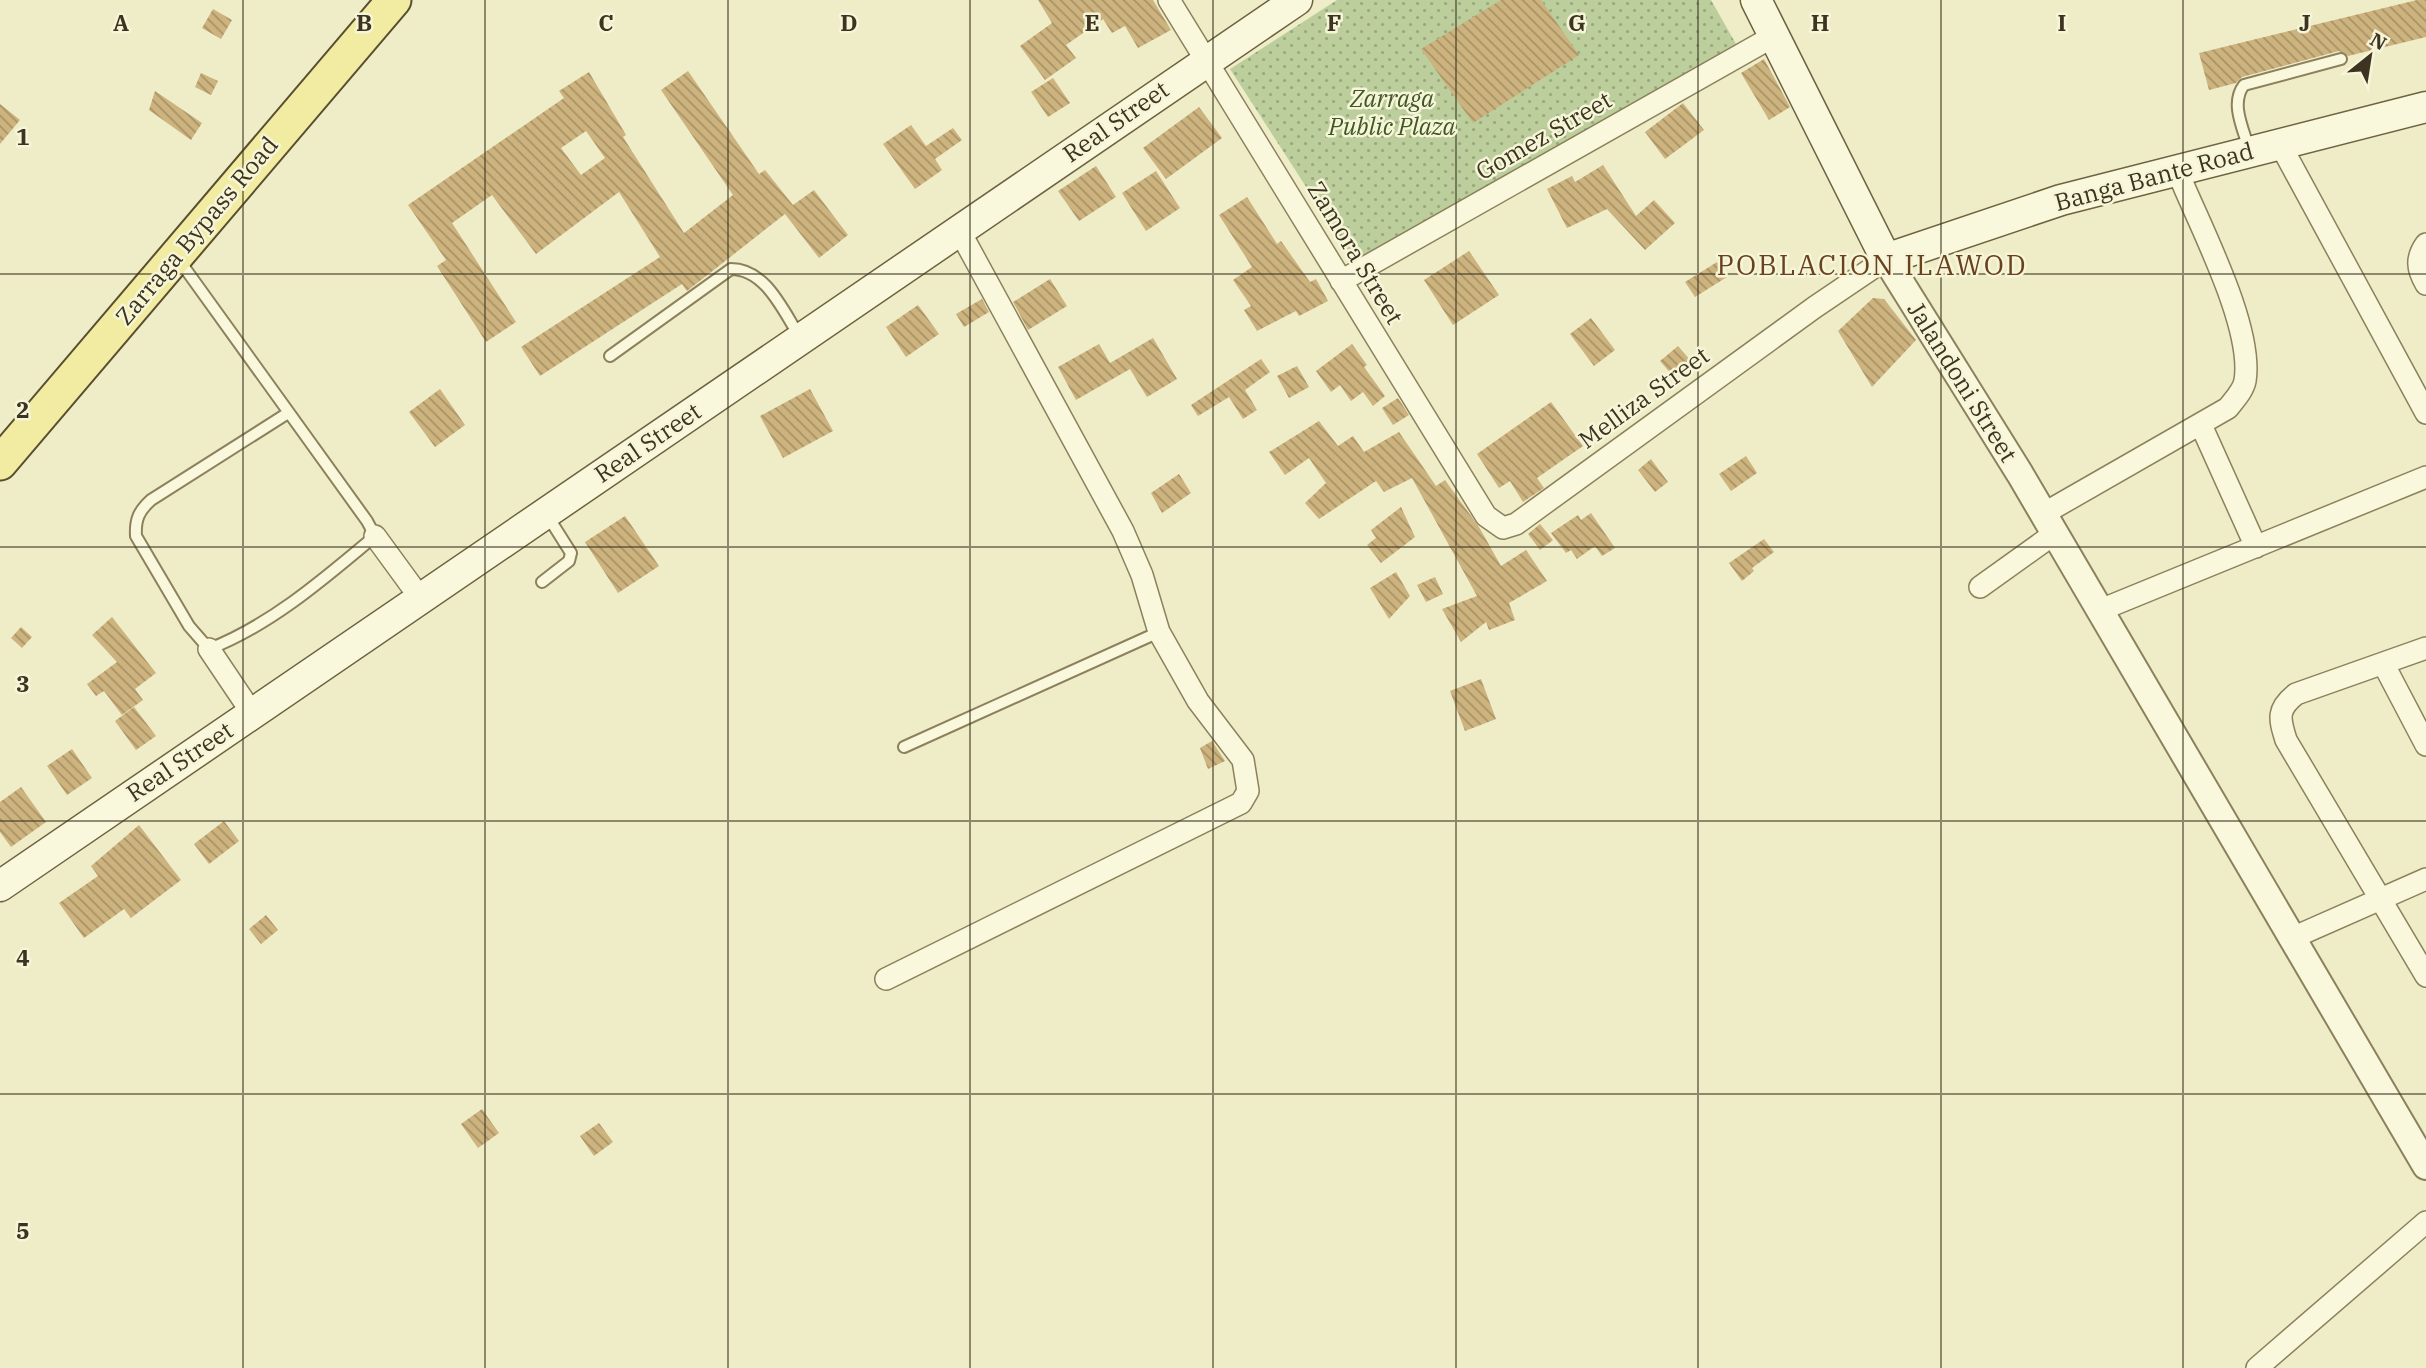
<svg xmlns="http://www.w3.org/2000/svg" width="2426" height="1368" viewBox="0 0 2426 1368" font-family="'IBM Plex Serif',serif">
	<style>
		.park { fill: url(#park-dots) }
		.building { fill: url(#building-back-hatch); fill-rule: evenodd }
		.lines { fill: none; stroke-linecap: round; stroke-linejoin: round }
		.service-casing { stroke: #8c815c; stroke-width: 14 }
		.minor-casing { stroke: #8c815c; stroke-width: 24 }
		.tertiary-casing { stroke: #8c815c; stroke-width: 30 }
		.secondary-casing { stroke: #6e623f; stroke-width: 33 }
		.primary-casing { stroke: #5a4e30; stroke-width: 37 }
		.service { stroke: #f9f8dc; stroke-width: 10 }
		.minor { stroke: #f9f8dc; stroke-width: 21 }
		.tertiary { stroke: #f9f8dc; stroke-width: 26 }
		.secondary { stroke: #f9f8dc; stroke-width: 30 }
		.primary { stroke: #f1eca1; stroke-width: 33 }
		.grid { fill: none; stroke: #3c3420; stroke-width: 2; stroke-opacity: 0.55 }
		.labels { text-anchor: middle; stroke-width: 5; stroke-linejoin: round; paint-order: stroke }
		.park-label { font-size: 24px; font-style: italic; fill: #3f5827; stroke: #f6f5d8 }
		.street-label { font-size: 24px; fill: #3c3420; stroke: #f6f5d8 }
		.quarter-label { font-size: 28px; letter-spacing: 2px; fill: #69411f; stroke: #f6f5d8 }
		.grid-label { font-size: 23px; text-anchor: middle; font-weight: bold; fill: #3c3420; stroke: #f6f5d8; stroke-width: 5; stroke-linejoin: round; paint-order: stroke }
	</style>
	<defs>
		<pattern id="park-dots" width="8" height="8" patternUnits="userSpaceOnUse" patternTransform="scale(1.75)"><rect width="8" height="8" fill="#bbce9b"/><path d="M2 2h.1M6 6h.1" fill="none" stroke="#99a87e" stroke-width="1.8" stroke-linecap="round"/></pattern>
		<pattern id="building-back-hatch" width="6" height="6" patternUnits="userSpaceOnUse" patternTransform="scale(1.75)"><rect width="6" height="6" fill="#cdb37e"/><path d="M-1 5l2 2M0 0l6 6M5-1l2 2" fill="none" stroke="#a89267"/></pattern>
	</defs>
	<rect width="100%" height="100%" fill="#efedc8"/>
	<path class="park" d="M1337,0H1711L1736,44L1356,264L1230,69Z"/>
	<path class="building" d="M1038,0H1153L1171,30L1138,48L1125,26L1112,33L1103,19L1066,45L1076,58L1045,80L1020,46L1052,23Z
		M1501,0H1541L1579,55L1473,123L1421,49Z
		M2417,0H2426V37L2348,56L2339,51L2242,77L2236,83L2209,90L2199,53Z
		M213,9L232,20L221,39L202,28Z
		M1764,59L1790,107L1769,120L1741,73Z
		M688,71L759,174L765,170L793,205L814,190L848,235L819,258L785,214L687,291L682,284L540,376L521,347L660,257L619,192L536,254L492,195L452,223L516,322L486,342L437,266L446,260L408,205L564,98L559,91L589,72L626,135L623,137L684,233L733,195L661,90ZM586,131L605,158L581,175L561,148Z
		M201,73L218,81L211,95L195,87Z
		M1053,78L1070,103L1048,117L1031,92Z
		M155,91L202,123L191,140L149,110Z
		M1683,103L1704,130L1665,159L1645,132Z
		M0,104L20,120L0,144Z
		M1199,107L1222,138L1166,179L1143,148Z
		M911,125L926,146L953,128L962,140L935,159L942,170L915,189L883,144Z
		M1603,165L1636,216L1654,200L1675,223L1645,250L1607,209L1567,228L1547,189L1572,176L1575,182Z
		M1096,166L1116,197L1079,221L1058,191Z
		M1156,171L1180,208L1146,231L1122,193Z
		M1247,197L1277,244L1281,241L1310,282L1316,279L1328,301L1299,316L1296,311L1257,331L1244,310L1251,306L1233,280L1252,267L1219,215Z
		M1469,251L1499,295L1453,325L1424,280Z
		M1717,262L1727,277L1695,297L1685,282Z
		M1050,279L1067,306L1028,330L1013,302Z
		M1873,298L1884,299L1916,340L1872,387L1838,331Z
		M982,299L989,312L964,327L956,314Z
		M918,305L939,334L906,357L886,327Z
		M1591,318L1615,350L1594,366L1570,334Z
		M1153,338L1177,379L1147,397L1130,369L1076,400L1058,367L1099,344L1110,363Z
		M1352,344L1367,365L1364,367L1385,396L1373,406L1363,392L1351,401L1340,385L1331,392L1316,371Z
		M1678,346L1691,361L1673,376L1660,361Z
		M1261,359L1270,372L1245,390L1257,410L1243,419L1229,397L1198,416L1191,405Z
		M1297,366L1309,387L1289,398L1277,376Z
		M440,389L465,425L435,447L409,412Z
		M810,389L833,431L783,458L760,416Z
		M1398,398L1409,415L1393,425L1382,408Z
		M1551,402L1583,446L1537,478L1544,488L1523,502L1510,481L1499,488L1477,454Z
		M1319,421L1338,446L1353,436L1364,452L1399,432L1436,486L1445,480L1479,527L1501,566L1526,550L1547,581L1509,603L1515,620L1489,630L1486,622L1461,642L1442,609L1477,596L1412,478L1384,492L1376,481L1319,519L1305,503L1326,483L1309,458L1285,475L1269,452Z
		M1746,456L1757,473L1731,491L1719,474Z
		M1651,459L1668,482L1655,492L1638,470Z
		M1179,474L1191,493L1162,513L1151,493Z
		M1401,507L1415,537L1381,563L1367,545L1376,538L1371,530Z
		M1591,513L1615,548L1602,556L1595,546L1577,559L1571,550L1566,553L1551,533L1578,515L1581,520Z
		M625,516L659,566L618,593L585,542Z
		M1540,524L1553,540L1540,550L1528,534Z
		M1764,539L1774,552L1752,568L1754,571L1742,581L1729,563Z
		M1396,572L1410,596L1389,619L1370,588Z
		M1435,577L1443,594L1426,602L1417,585Z
		M112,617L156,673L135,689L143,700L122,715L104,691L96,696L87,684L117,662L92,635Z
		M21,627L32,637L22,648L11,638Z
		M1481,679L1496,719L1465,731L1450,691Z
		M134,707L156,736L136,750L115,721Z
		M1212,741L1225,761L1208,769L1200,748Z
		M72,749L92,778L67,795L47,766Z
		M21,787L46,822L11,847L0,832V802Z
		M224,821L239,841L209,864L194,844Z
		M139,825L181,880L131,918L124,909L84,938L59,903L98,876L91,866Z
		M266,915L278,930L261,944L249,929Z
		M482,1109L499,1133L478,1148L461,1124Z
		M599,1123L613,1142L594,1156L580,1136Z"/>
	<g class="lines">
		<defs>
			<path id="service" d="M2249,149C2243,128 2230,103 2244,85L2341,59
				M179,260L367,521L375,536C325,578 271,625 209,649L189,626L136,536C135,519 139,511 151,500L288,413
				M610,356L731,269C766,269 783,311 800,337
				M542,582L569,561L571,553L547,515
				M904,747L1159,632"/>
			<path id="minor" d="M1169,0L1486,516L1503,528L1516,524L1815,307L1886,259
				M2280,144L2426,413
				M2426,244C2416,258 2417,269 2426,284
				M1341,281L1774,36
				M2201,425L2256,547
				M2043,514L2228,408C2234,400 2243,391 2245,381C2254,326 2198,223 2177,170
				M375,536L421,599
				M1980,587L2054,534
				M2098,611L2426,477
				M2426,648L2296,694C2277,709 2279,718 2286,740L2426,976
				M209,649L252,713
				M2384,665L2426,745
				M2290,939L2426,879
				M886,979L1241,803L1248,791L1243,760L1198,701L1159,632L1142,575L1123,531L959,230
				M2257,1368L2426,1222"/>
			<path id="tertiary" d="M1886,259L2020,474L2426,1166"/>
			<path id="secondary" d="M1756,0L1886,259L2061,200L2426,107
				M0,886L1297,0"/>
			<path id="primary" d="M0,463L394,0"/>
		</defs>
		<use href="#service" class="service-casing"/>
		<use href="#minor" class="minor-casing"/>
		<use href="#tertiary" class="tertiary-casing"/>
		<use href="#secondary" class="secondary-casing"/>
		<use href="#primary" class="primary-casing"/>
		<use href="#service" class="service"/>
		<use href="#minor" class="minor"/>
		<use href="#tertiary" class="tertiary"/>
		<use href="#secondary" class="secondary"/>
		<use href="#primary" class="primary"/>
	</g>
	<path class="grid" d="M243,0V1368M485,0V1368M728,0V1368M970,0V1368M1213,0V1368M1456,0V1368M1698,0V1368M1941,0V1368M2183,0V1368M0,274H2426M0,547H2426M0,821H2426M0,1094H2426"/>
	<g class="labels">
		<g class="park-label">
			<text x="1392" y="107">Zarraga<tspan x="1392" dy="28">Public Plaza</tspan></text>
		</g>
		<g class="street-label">
			<text transform="translate(1116 122) rotate(-35)" y="8">Real Street</text>
			<text transform="translate(1544 136) rotate(-30)" y="8">Gomez Street</text>
			<text transform="translate(2154 177) rotate(-15)" y="8">Banga Bante Road</text>
			<text transform="translate(197 231) rotate(-50)" y="8">Zarraga Bypass Road</text>
			<text transform="translate(1355 253) rotate(59)" y="8">Zamora Street</text>
			<text transform="translate(1962 382) rotate(58)" y="8">Jalandoni Street</text>
			<text transform="translate(1644 398) rotate(-36)" y="8">Melliza Street</text>
			<text transform="translate(648 443) rotate(-34)" y="8">Real Street</text>
			<text transform="translate(180 762) rotate(-34)" y="8">Real Street</text>
		</g>
		<g class="quarter-label">
			<text x="1872" y="275">POBLACION ILAWOD</text>
		</g>
	</g>
	<g class="grid-label">
		<text x="121" y="31">A</text>
		<text x="364" y="31">B</text>
		<text x="606" y="31">C</text>
		<text x="849" y="31">D</text>
		<text x="1092" y="31">E</text>
		<text x="1334" y="31">F</text>
		<text x="1577" y="31">G</text>
		<text x="1820" y="31">H</text>
		<text x="2062" y="31">I</text>
		<text x="2305" y="31">J</text>
		<text x="23" y="145">1</text>
		<text x="23" y="418">2</text>
		<text x="23" y="692">3</text>
		<text x="23" y="966">4</text>
		<text x="23" y="1239">5</text>
	</g>
	<g transform="translate(2370 56) rotate(30)" stroke="#f6f5d8" stroke-width="5" paint-order="stroke">
	<path d="M0-5L12 26L0 18L-12 26Z" fill="#3c3420"/>
	<text y="-10" font-size="19" font-weight="bold" text-anchor="middle" fill="#3c3420">N</text>
	</g>
</svg>
